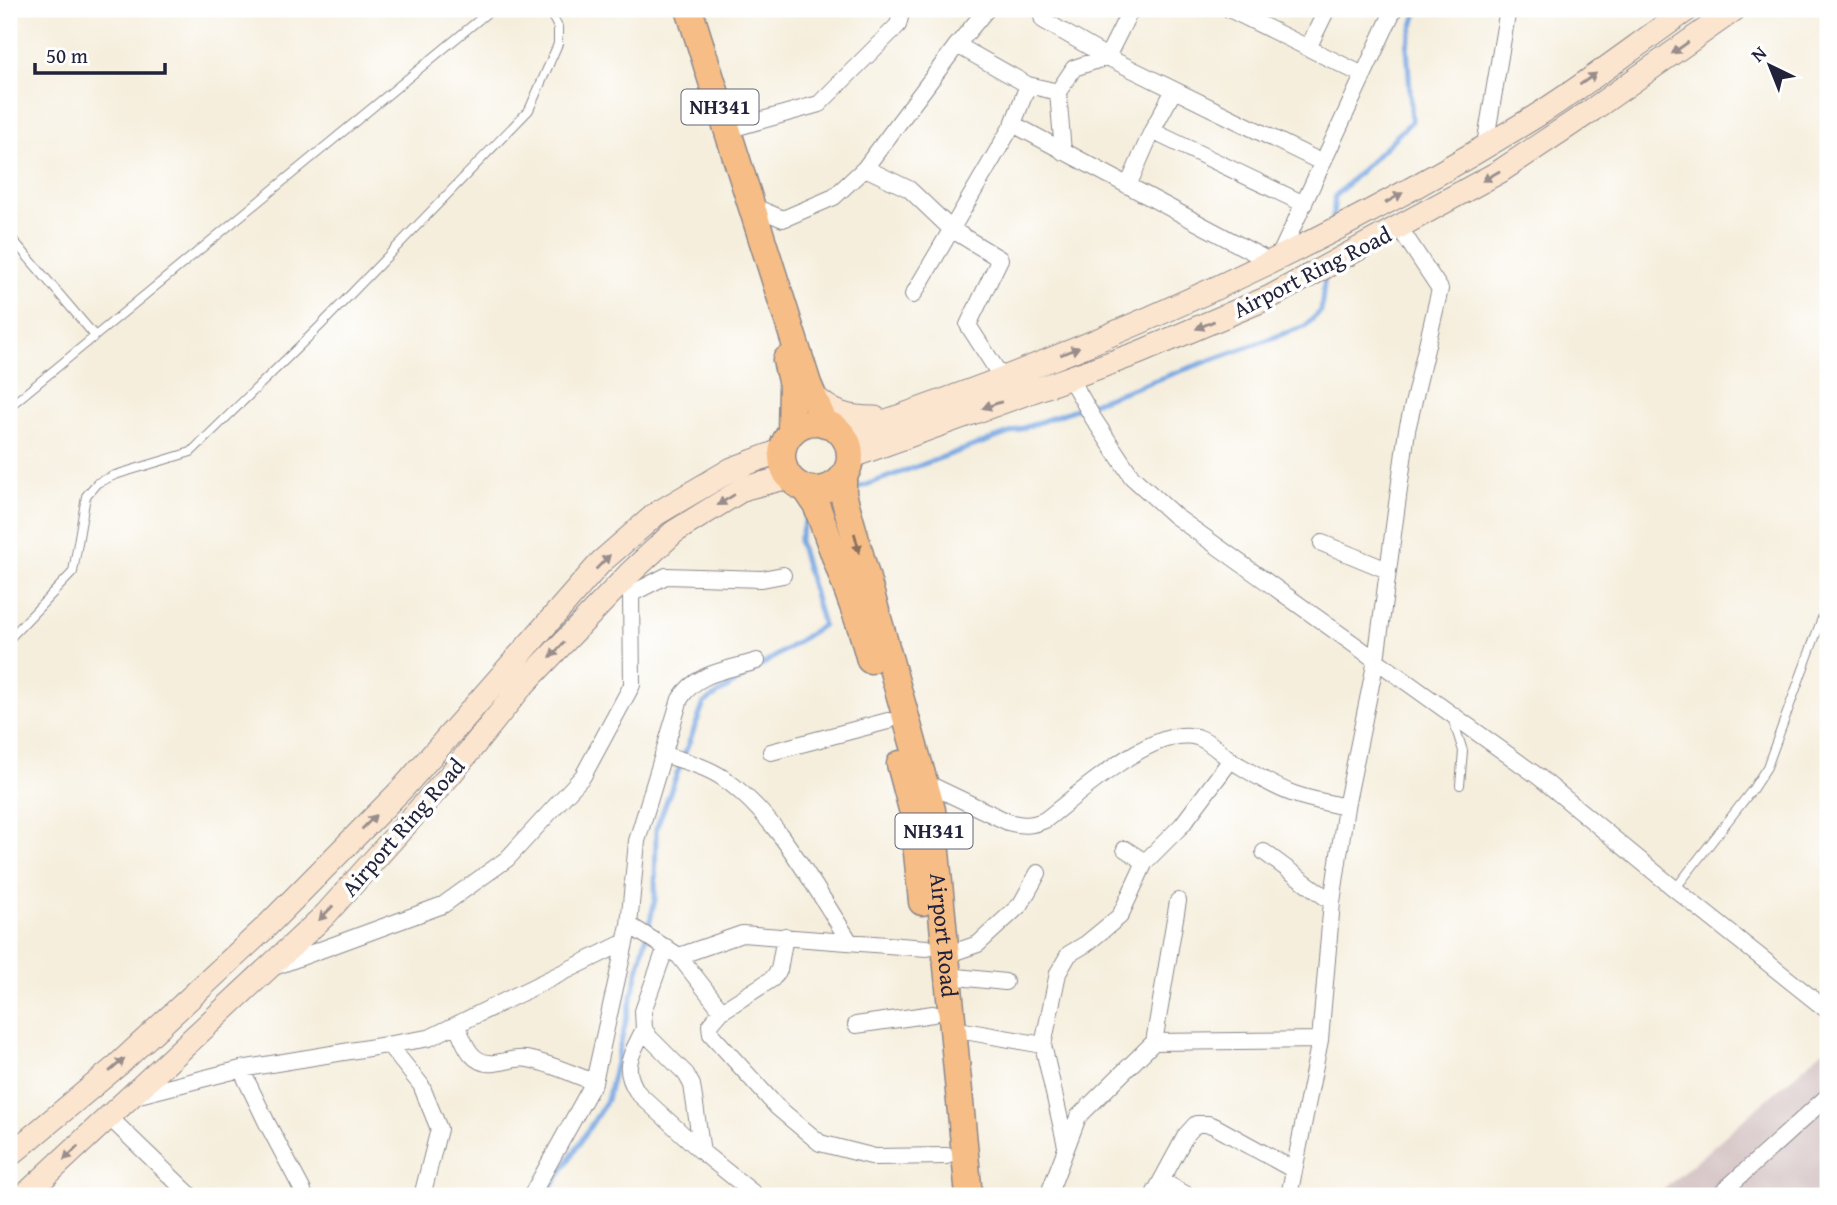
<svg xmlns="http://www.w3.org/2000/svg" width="1837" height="1205" viewBox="0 0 1837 1205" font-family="'Gentium Book Plus',serif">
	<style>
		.railway { fill: #d2bfc0 }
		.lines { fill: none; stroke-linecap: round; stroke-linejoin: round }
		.stream { stroke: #78a7e2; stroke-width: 5 }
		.service-casing { stroke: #8c888c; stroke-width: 10 }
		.minor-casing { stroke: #8c888c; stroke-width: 18 }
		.secondary-casing { stroke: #8c888c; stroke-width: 25 }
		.trunk-casing { stroke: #8c888c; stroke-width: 29 }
		.service { stroke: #fff; stroke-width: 8 }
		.minor { stroke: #fff; stroke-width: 16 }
		.secondary { stroke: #fbe5cf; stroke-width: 23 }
		.trunk { stroke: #f6be86; stroke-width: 26 }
		.oneway { fill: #998d8c }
		.oneway2 { fill: #8c7060 }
		.labels { text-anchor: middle; stroke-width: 7; stroke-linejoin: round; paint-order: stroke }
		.shield { fill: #fff; stroke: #646476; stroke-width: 2 }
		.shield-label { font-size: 21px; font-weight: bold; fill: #22223b }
		.street-label { font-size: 23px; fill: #22223b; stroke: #fff }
	</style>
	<rect width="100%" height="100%" fill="#fff"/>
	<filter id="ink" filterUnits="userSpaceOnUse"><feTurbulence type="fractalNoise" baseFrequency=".0143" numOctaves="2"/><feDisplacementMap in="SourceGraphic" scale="14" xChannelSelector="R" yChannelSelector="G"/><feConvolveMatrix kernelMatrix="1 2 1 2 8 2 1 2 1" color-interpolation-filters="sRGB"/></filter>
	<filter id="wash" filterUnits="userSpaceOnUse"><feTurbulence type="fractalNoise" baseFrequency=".00686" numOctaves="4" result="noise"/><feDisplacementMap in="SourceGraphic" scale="28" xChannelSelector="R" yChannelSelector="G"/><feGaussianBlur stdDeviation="1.57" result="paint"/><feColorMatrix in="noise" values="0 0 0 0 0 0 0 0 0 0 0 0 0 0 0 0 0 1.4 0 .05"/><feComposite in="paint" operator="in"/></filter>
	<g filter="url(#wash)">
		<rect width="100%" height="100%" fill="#f5eedc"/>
		<path class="railway" d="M1828,1046V1196H1656Z"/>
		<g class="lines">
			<path class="stream" d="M1332,223L1335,196L1412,121L1407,46L1418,9
				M852,490L1305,326L1321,311L1325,274
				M546,1196L607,1100L655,900L656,829L704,703L823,625L799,541L808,512"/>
		</g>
	</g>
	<g filter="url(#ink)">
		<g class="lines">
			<defs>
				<path id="service" d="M9,235L95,336
					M9,407L492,9
					M9,639L73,572L86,496L97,483L115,475L191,452L320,326L529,110L558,44V27L548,9
					M1453,720L1463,751L1460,785
					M1675,889L1752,790L1767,767L1828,602"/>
				<path id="minor" d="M1040,9L1043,20L1107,57L1323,163
					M1229,9L1363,75
					M957,45L1028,85L1058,92
					M1308,48L1327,9
					M1013,124L1271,262
					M727,130L819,104L898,25L902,9
					M1152,131L1304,204
					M1485,145L1508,9
					M1063,152L1058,92L1074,68L1107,57L1131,9
					M865,168L909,189L951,229L1000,259L968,325L1002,378
					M1128,186L1152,131L1174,90
					M750,205L783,219L834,197L865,168L957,45L987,9
					M1278,259L1394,9
					M913,295L1013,124L1028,85
					M1070,378L1093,418L1132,477L1175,516L1539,777L1675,889L1828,1011
					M1322,543L1387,570
					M771,752L888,721
					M663,754C684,761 705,766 723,778C778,816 814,887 850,942
					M924,782L1008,822C1022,826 1031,826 1045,820C1078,795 1153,725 1197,737C1213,742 1222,756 1237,764C1255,775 1274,787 1294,794C1311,800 1329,803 1346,807
					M1125,849L1145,862L1182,825L1230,761
					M1332,902L1346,807L1376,660L1407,430L1440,289L1399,227
					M629,925L679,956L742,934L927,948
					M785,936L779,970L772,979L722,1011L710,1025L711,1034L777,1107L820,1143L875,1157L947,1156
					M666,947L643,1011L644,1029L650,1038L686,1074L692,1085L702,1152
					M946,955L978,944L1021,904L1038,873
					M679,956L722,1011
					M274,967L443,905L507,859L583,776L632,685L631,594L666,576L762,579L783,575
					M948,976L1005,982
					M457,1025C464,1043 471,1066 495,1063C506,1062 516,1057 527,1059C550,1063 572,1074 594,1082
					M856,1025L933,1014
					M644,1029C632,1054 620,1067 638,1093L702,1152L757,1196
					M953,1029L1043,1045
					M1154,1042L1178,901
					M389,1045L421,1085L439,1129L422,1196
					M241,1069L267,1123L303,1191L301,1196
					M135,1096L241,1069L429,1038L625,942
					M109,1117L191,1196
					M1066,1146L1043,1045L1058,973L1069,954L1086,944L1120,916L1145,862
					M1162,1181L1189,1196
					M531,1196L594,1082L629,925L637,841L680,699C696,672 729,670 757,661
					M1048,1196L1078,1117L1154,1042L1320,1040L1332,902L1264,852
					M1153,1196L1186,1135L1196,1124H1208L1214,1126L1294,1170
					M1289,1196L1320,1040
					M1718,1196L1828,1096"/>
				<path id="secondary" d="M812,394C833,414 847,418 875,418
					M841,433L854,432C1092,352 1322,248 1536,116C1588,83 1638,44 1688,9
					M850,457L1138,353L1270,297L1499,172L1592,110L1735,9
					M9,1156L118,1065L265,928L404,787L601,562L656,514L732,469L783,450
					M24,1196L325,915L450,775L522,686L630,573L674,532L745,488L789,477"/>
				<g id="trunk">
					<path d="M689,9L808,384L825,424"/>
					<path d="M786,360L792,385L791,433"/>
					<circle cx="816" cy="456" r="34"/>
					<path id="s1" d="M843,477V494L932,810L969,1196"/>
					<path d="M806,489L816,504L861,628L870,660"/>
					<path d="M900,764L913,813L922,902"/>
				</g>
			</defs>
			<use href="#service" class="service-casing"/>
			<use href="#minor" class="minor-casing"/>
			<use href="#secondary" class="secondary-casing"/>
			<use href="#trunk" class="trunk-casing"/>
			<use href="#service" class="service"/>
			<use href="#minor" class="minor"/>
			<use href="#secondary" class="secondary"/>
			<use href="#trunk" class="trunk"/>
		</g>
		<defs><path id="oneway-solid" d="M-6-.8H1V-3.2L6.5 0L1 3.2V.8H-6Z" transform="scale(1.75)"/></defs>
		<g class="oneway">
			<use href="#oneway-solid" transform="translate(1680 48) rotate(145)"/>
			<use href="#oneway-solid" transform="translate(1588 79) rotate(-35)"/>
			<use href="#oneway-solid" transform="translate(1491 176) rotate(150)"/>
			<use href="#oneway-solid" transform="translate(1394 198) rotate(-30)"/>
			<use href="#oneway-solid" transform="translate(1205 325) rotate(157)"/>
			<use href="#oneway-solid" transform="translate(1070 351) rotate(-22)"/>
			<use href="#oneway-solid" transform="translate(992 405) rotate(161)"/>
			<use href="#oneway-solid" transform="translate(726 500) rotate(148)"/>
			<use href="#oneway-solid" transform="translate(603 562) rotate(-45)"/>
			<use href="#oneway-solid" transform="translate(557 650) rotate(134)"/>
			<use href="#oneway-solid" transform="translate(369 822) rotate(-45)"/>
			<use href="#oneway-solid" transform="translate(326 913) rotate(134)"/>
			<use href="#oneway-solid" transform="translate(117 1065) rotate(-41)"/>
			<use href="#oneway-solid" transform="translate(71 1153) rotate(136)"/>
		</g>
		<use class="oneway2" href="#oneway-solid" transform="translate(857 543) rotate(75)"/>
	</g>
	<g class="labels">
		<g class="shield">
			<rect x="681.5" y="89.5" width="77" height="35" rx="5"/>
			<rect x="895.5" y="813.5" width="77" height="35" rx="5"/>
		</g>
		<g class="shield-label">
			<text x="720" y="114">NH341</text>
			<text x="934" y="838">NH341</text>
		</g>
		<g class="street-label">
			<text transform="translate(1312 272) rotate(-27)" y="8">Airport Ring Road</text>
			<text transform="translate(403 827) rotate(-49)" y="8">Airport Ring Road</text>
			<text dy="8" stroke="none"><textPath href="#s1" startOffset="471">Airport Road</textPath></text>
		</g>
	</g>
	<rect width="1837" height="1205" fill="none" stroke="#fff" stroke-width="35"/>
	<g transform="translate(1770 66) rotate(317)" stroke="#ffffff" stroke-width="5" paint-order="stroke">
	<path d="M0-5L12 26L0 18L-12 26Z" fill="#22223b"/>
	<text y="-10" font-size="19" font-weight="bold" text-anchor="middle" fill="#22223b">N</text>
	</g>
	<path d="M35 63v10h130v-10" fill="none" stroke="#22223b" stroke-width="3.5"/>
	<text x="46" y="63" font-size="21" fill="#22223b" stroke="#ffffff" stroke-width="5" paint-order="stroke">50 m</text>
</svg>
